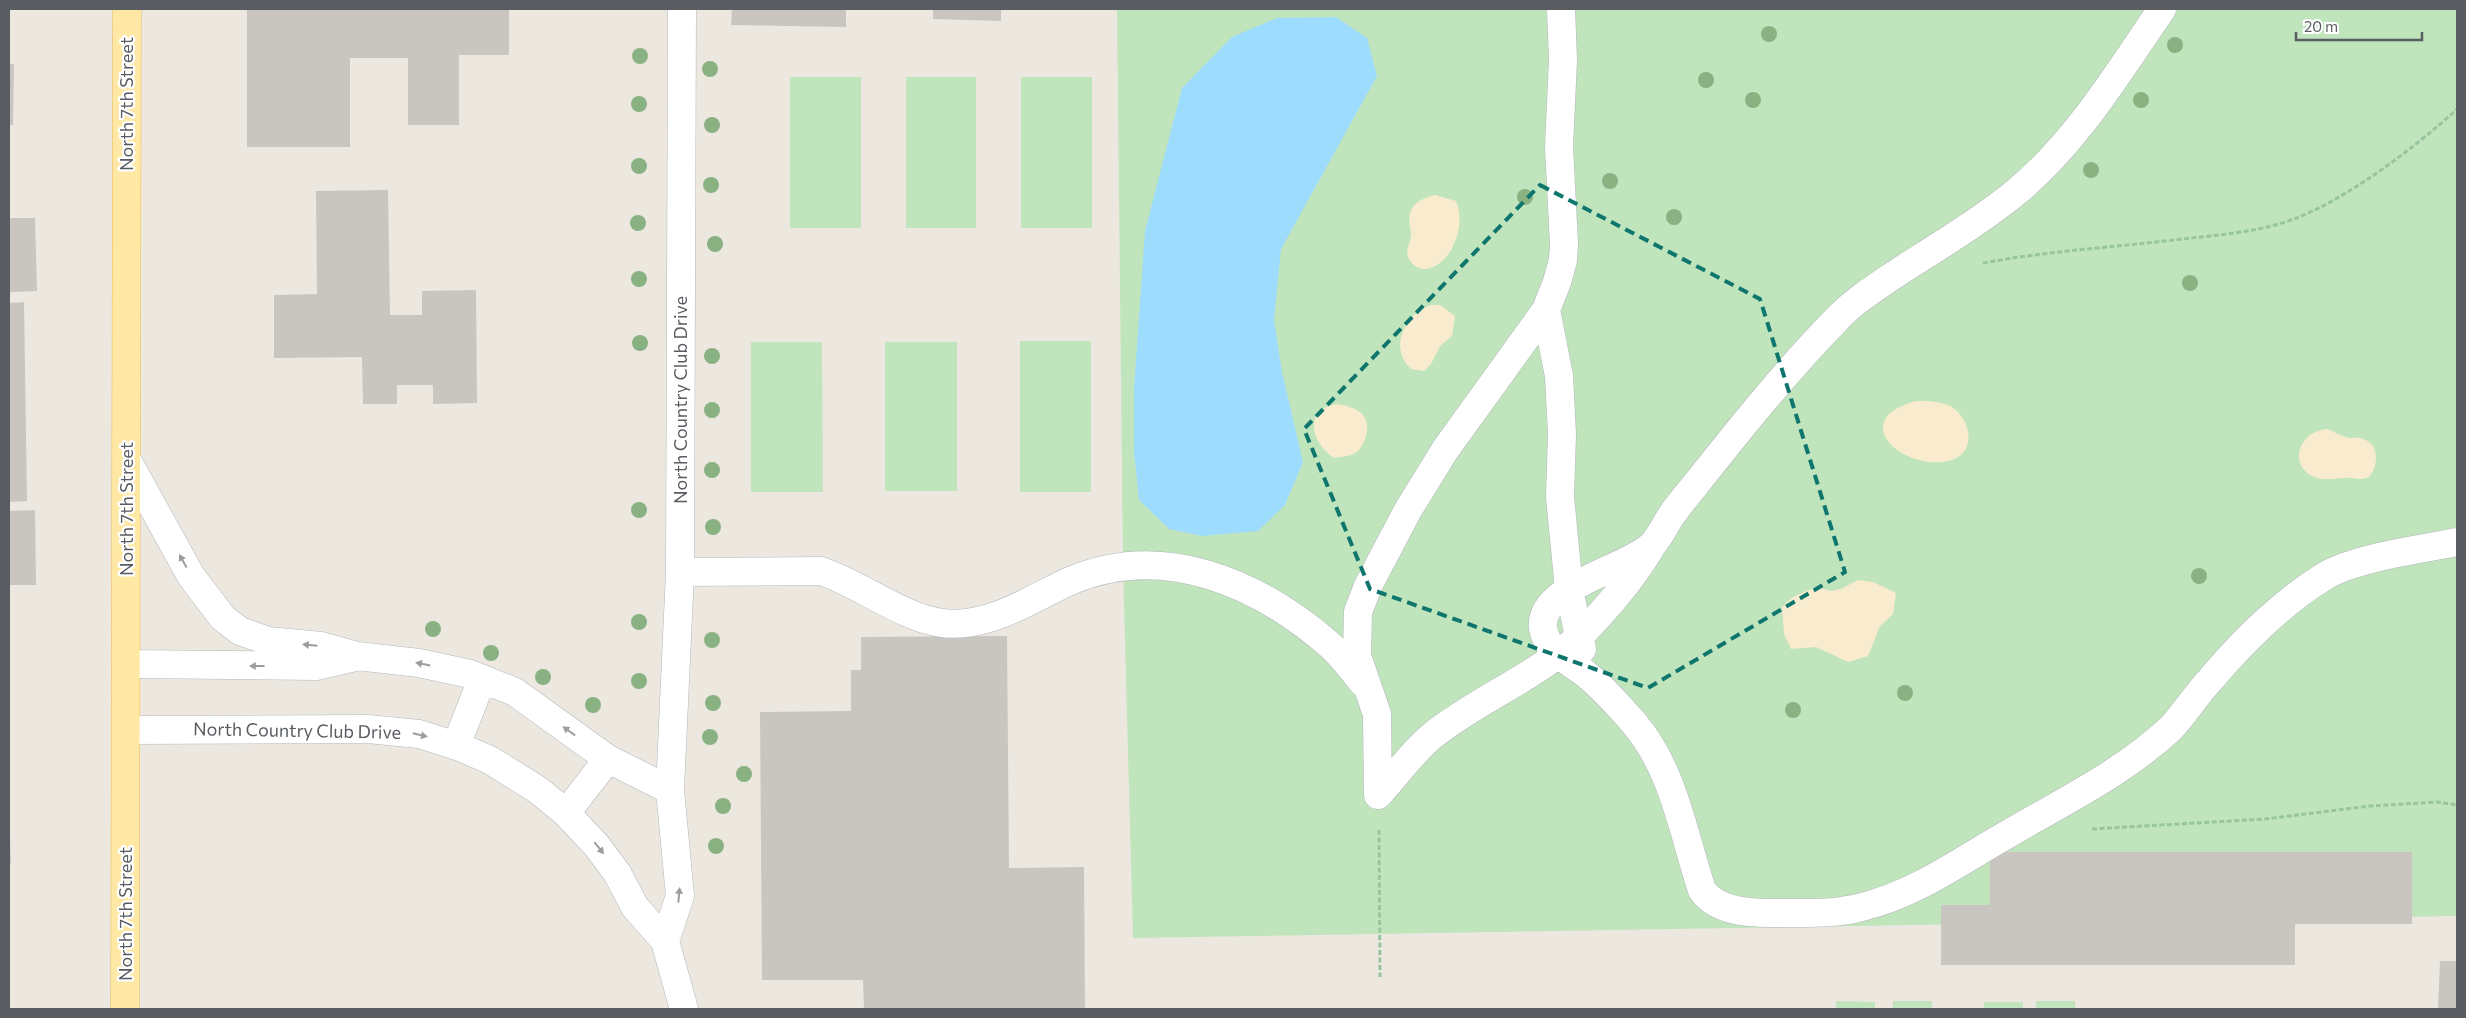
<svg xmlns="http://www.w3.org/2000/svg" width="2466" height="1018" viewBox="0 0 2466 1018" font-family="Commissioner,sans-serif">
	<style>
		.green { fill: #c0e4bc }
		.sand { fill: #f9ecce }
		.water { fill: #9edcfe }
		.building { fill: #c9c5c0 }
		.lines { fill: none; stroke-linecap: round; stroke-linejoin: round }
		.minor-casing { stroke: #b3b7bb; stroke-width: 29 }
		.major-casing { stroke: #efb856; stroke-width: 29 }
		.path { stroke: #96c59f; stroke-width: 3; stroke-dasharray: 5 2.5; stroke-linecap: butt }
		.minor { stroke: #fff; stroke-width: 28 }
		.major { stroke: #fee8a3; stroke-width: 28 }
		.tree { fill: #89b182 }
		.oneway { fill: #9b9ea0 }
		.marked { fill: none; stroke: #0f766e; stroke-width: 4; stroke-dasharray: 10 6; stroke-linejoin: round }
		.labels { text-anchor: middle; stroke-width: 4.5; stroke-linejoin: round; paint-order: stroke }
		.street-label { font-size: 18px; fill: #595d61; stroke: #fff }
	</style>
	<rect width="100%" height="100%" fill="#ece8e0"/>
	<path class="green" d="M1117,9H2457V916L1133,938L1123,566Z
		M790,77H861V228H790Z
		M906,77H976V228H906Z
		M1021,77H1092V228H1021Z
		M1020,341H1091V492H1020Z
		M751,342H822L823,492H751Z
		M885,342H957V491H885Z
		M1836,1001L1875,1002V1009H1836Z
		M1893,1001H1932V1009H1893Z
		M2036,1001H2075V1009H2036Z
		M1984,1002H2023V1009H1984Z"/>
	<path class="sand" d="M1435,195L1456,201C1462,216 1460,232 1453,246C1447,262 1422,281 1409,259C1404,251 1412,240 1411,233C1406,210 1412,201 1435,195Z
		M1431,305H1440L1455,316L1452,336L1440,346L1431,364L1424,371L1411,369C1388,347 1405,314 1431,305Z
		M1916,401C1928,401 1939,401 1950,406C1972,418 1978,455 1948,461C1902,471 1846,420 1916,401Z
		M1336,404C1358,407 1373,415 1365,439C1363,444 1361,448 1357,452C1350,456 1342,457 1334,458C1311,443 1303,411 1336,404Z
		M2327,429C2335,432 2343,437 2350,438C2355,438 2359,437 2363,439C2380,444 2378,465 2370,476C2361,482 2353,477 2343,478C2334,478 2327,481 2317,478C2288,469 2296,432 2327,429Z
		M1858,580L1873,582L1896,593L1893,614L1880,626L1868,656L1848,662L1816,647L1791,649L1784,634L1782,607L1793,597L1816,587L1831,591L1841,589Z"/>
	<path class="water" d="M1336,17L1367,38L1377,76L1281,249L1274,320L1282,372L1303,462L1285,505L1258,531L1202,536L1169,529L1139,500L1134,451V389L1145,231L1182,88L1232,37L1277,18Z"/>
	<path class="building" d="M247,9H509V55H459V125H408V58H350V147H247Z
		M732,9H846V27L731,25Z
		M933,9H1001V21L933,19Z
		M9,64H14L13,125H9Z
		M388,190L390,315H422V291L476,290L477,403L433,404V385H397V404H363L362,357L274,358V295L317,294L316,191Z
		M9,218H35L37,291L9,292Z
		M24,302L27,501L9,502V303Z
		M35,510L36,585H9V511Z
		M1007,636L1009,868L1084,867L1085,1009H864L863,980H762L760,712L851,711V670H861V637Z
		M9,813L11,864H9Z
		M1990,852H2412V924H2295V965H1941V905H1990Z
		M2440,961H2457V1009H2438Z"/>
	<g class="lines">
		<defs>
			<path id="minor" d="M2162,9C2117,74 2077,142 2015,193C1979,222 1939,246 1900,271C1878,286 1855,300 1837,319C1785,372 1738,431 1692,489C1685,497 1679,505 1673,513C1666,523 1661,535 1653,544C1630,569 1538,585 1543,628C1547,653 1571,662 1587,675C1604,689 1620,707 1634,723C1674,770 1683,833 1702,890C1718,914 1756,913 1783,913C1810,913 1836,914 1862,907C1916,894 1960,861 2008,834C2064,801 2123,773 2171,728C2185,713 2196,695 2210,680C2243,641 2281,603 2325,576C2355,558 2421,549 2457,542
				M1546,310L1559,376L1562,434L1560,497L1569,589L1579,637C1533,679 1480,698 1433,735C1412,752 1397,775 1378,795L1377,714L1357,656L1358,612L1368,586L1408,510L1445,450L1546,310L1557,282L1563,260L1564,244L1559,147L1563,60L1561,9
				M127,460L191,576L223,618L240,631L268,641L321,646L357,656L419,663L470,674L515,692L608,759L670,790L680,896L665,941
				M680,572L821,571C860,584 903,618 942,623C989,629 1030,599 1070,581C1163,541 1259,583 1331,646C1343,657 1353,671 1363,683
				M1582,649L1579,637C1606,609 1630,582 1650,549
				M127,664L316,666L355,657
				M127,730L368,729L419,734L460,747L490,760L538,790L566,813L597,846L617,873L635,907L665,941L684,1009
				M456,746L482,679
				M670,790L680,572L682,9
				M566,813L608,759"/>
			<path id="major" d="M125,1009L127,9"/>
		</defs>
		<use href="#minor" class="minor-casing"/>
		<use href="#major" class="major-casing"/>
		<path class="path" d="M1983,263C2048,251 2116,247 2182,239C2219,235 2259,232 2294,219C2347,199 2416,147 2457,109
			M2092,829L2265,819L2370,806L2437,802L2457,805
			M1379,830L1380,977"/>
		<use href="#minor" class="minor"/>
		<use href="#major" class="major"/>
	</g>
	<g class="tree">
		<circle cx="1769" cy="34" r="8"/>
		<circle cx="2175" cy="45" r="8"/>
		<circle cx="640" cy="56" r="8"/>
		<circle cx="710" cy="69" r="8"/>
		<circle cx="1706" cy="80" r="8"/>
		<circle cx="1753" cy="100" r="8"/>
		<circle cx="2141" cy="100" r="8"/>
		<circle cx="639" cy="104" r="8"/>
		<circle cx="712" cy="125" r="8"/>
		<circle cx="639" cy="166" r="8"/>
		<circle cx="2091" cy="170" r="8"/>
		<circle cx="1610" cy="181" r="8"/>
		<circle cx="711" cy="185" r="8"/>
		<circle cx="1525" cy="197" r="8"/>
		<circle cx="1674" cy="217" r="8"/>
		<circle cx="638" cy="223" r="8"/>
		<circle cx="715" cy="244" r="8"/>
		<circle cx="639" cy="279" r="8"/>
		<circle cx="2190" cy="283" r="8"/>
		<circle cx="640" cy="343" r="8"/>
		<circle cx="712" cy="356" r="8"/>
		<circle cx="712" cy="410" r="8"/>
		<circle cx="712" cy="470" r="8"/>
		<circle cx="639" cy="510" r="8"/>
		<circle cx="713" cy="527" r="8"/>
		<circle cx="2199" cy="576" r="8"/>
		<circle cx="639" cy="622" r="8"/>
		<circle cx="433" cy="629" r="8"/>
		<circle cx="712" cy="640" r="8"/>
		<circle cx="491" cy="653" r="8"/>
		<circle cx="543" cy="677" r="8"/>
		<circle cx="639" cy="681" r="8"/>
		<circle cx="1905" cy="693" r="8"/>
		<circle cx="713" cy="703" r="8"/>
		<circle cx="593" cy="705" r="8"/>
		<circle cx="1793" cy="710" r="8"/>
		<circle cx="710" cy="737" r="8"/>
		<circle cx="744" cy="774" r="8"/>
		<circle cx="723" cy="806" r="8"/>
		<circle cx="716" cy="846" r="8"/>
	</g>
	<defs><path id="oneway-solid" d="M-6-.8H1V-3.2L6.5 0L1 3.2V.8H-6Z" transform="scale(1.25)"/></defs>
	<g class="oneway">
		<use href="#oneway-solid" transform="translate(183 561) rotate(-119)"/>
		<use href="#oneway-solid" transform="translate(310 645) rotate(-175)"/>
		<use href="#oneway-solid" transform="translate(423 664) rotate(-169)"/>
		<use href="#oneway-solid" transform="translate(257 666) rotate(-180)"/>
		<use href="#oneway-solid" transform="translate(569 731) rotate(-144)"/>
		<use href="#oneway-solid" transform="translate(420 735) rotate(13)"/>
		<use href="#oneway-solid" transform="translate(599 848) rotate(51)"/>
		<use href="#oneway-solid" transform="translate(679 895) rotate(-85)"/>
	</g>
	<path class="marked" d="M1540,185L1760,299L1845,572L1648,688L1370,589L1304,429Z"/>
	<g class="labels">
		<g class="street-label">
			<text transform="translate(127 104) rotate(-90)" y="6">North 7th Street</text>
			<text transform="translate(681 400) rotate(-90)" y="6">North Country Club Drive</text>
			<text transform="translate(127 509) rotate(-90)" y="6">North 7th Street</text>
			<text transform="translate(297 731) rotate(1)" y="6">North Country Club Drive</text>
			<text transform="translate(126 914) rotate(-90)" y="6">North 7th Street</text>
		</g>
	</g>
	<rect width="2466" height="1018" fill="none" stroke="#595d61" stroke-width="20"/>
	<path d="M2296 32v8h126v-8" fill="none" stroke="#595d61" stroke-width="2.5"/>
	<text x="2304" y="32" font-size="15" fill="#595d61" stroke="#ffffff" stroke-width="4" paint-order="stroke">20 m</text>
</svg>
